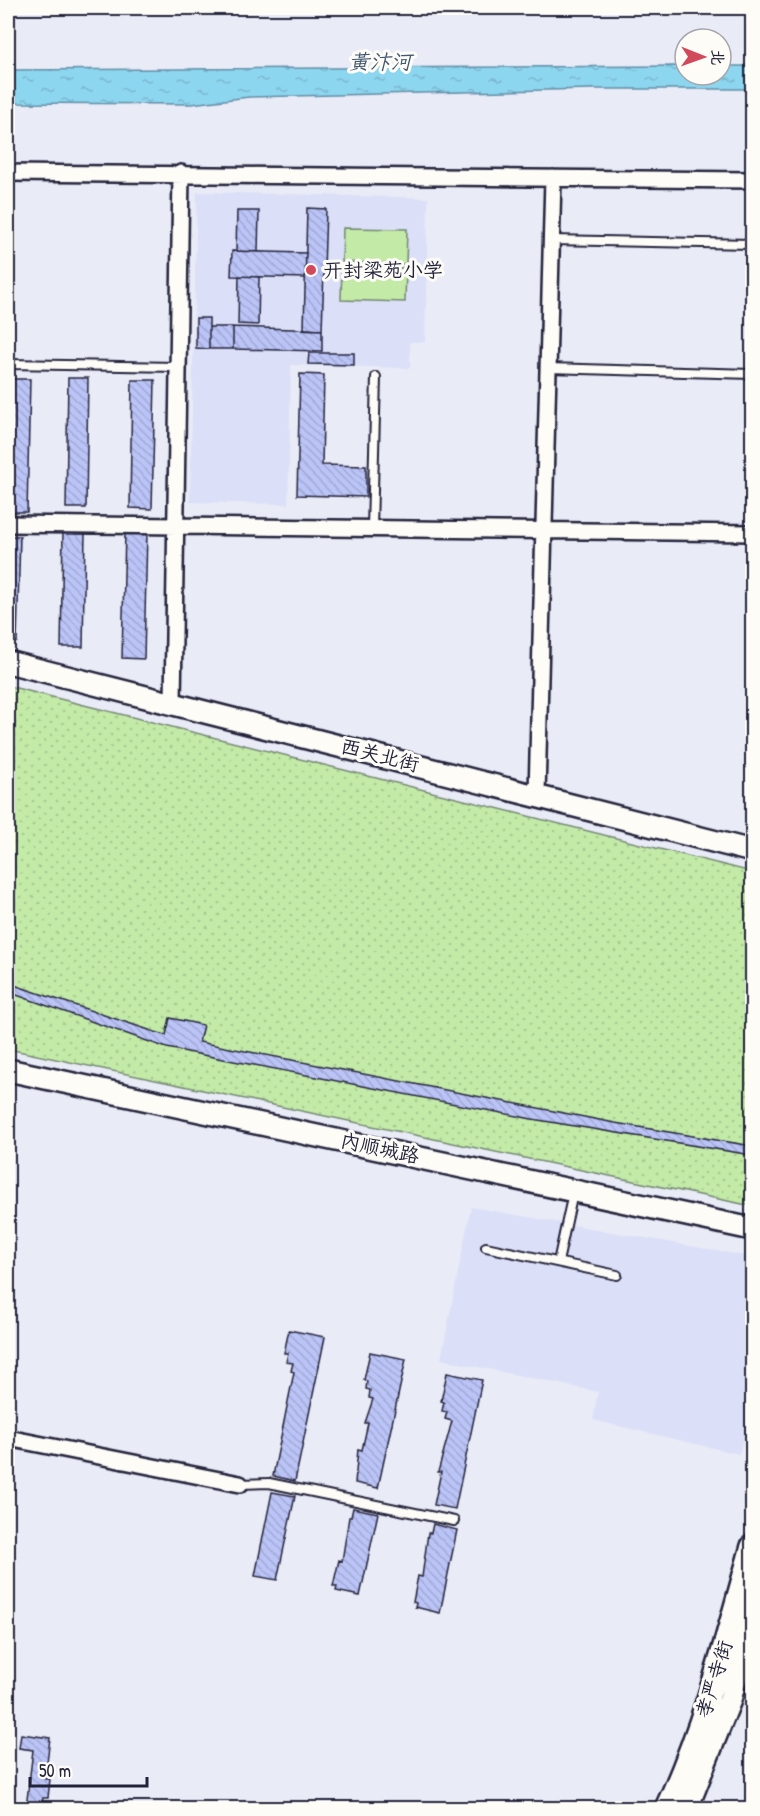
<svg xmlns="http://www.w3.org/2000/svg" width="760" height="1816" viewBox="0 0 760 1816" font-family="'Patrick Hand','LXGW WenKai TC',sans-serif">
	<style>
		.built { fill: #dbdff7 }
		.park { fill: url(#park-dots); stroke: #728671; stroke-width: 1.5 }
		.garden { fill: #c3eba7; stroke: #728671; stroke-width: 1.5 }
		.water { fill: url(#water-ripples); stroke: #628ea7; stroke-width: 1.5 }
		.building { fill: url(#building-back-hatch); stroke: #22223b; stroke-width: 1.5 }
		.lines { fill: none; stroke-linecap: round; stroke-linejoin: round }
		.lane-casing { stroke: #22223b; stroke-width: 12 }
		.street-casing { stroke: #22223b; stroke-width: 20 }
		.secondary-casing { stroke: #22223b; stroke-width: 26 }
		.lane { stroke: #fdfcf7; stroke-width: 8 }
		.street { stroke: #fdfcf7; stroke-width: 15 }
		.secondary { stroke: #fdfcf7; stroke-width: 21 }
		.poi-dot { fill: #d1495b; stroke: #fdfcf7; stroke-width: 2 }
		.labels { text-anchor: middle; stroke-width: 6; stroke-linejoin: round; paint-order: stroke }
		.poi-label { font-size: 20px; fill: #22223b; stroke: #fdfcf7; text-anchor: start }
		.street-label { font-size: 20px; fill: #22223b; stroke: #fdfcf7 }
		.water-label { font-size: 21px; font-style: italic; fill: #425871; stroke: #fdfcf7 }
	</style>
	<defs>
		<pattern id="park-dots" width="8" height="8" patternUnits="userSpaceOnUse" patternTransform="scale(1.5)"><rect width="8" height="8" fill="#c3eba7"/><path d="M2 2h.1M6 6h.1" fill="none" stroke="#a7c991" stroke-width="1.8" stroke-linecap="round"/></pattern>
		<pattern id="water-ripples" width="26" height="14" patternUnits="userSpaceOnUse" patternTransform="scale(1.5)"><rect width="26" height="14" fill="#8dd6ef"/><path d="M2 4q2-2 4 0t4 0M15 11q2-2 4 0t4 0" fill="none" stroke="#79b7ce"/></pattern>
		<pattern id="building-back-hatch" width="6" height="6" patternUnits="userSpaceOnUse" patternTransform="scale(1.5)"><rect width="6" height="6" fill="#bbc4f6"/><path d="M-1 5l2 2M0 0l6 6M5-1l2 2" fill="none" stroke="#a0a8d4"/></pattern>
	</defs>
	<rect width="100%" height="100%" fill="#e9ebf7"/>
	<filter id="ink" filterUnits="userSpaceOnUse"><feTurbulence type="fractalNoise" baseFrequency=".0167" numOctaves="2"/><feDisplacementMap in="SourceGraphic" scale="12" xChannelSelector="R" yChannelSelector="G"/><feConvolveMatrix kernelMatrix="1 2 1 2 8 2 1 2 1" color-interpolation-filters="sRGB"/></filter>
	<g filter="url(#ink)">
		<path class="built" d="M197,192L428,198L425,342H410V368L291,365L288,504L190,502Z
			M471,1207L746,1256L752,1260V1407L739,1454L593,1420L598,1392L441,1359Z"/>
		<path class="park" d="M8,686L752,872V1206L8,1049Z"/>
		<path class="garden" d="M343,228L407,229L406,264L342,262Z
			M342,266L406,268L405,302L341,300Z"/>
		<path class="water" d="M685,66V75H721V66H752V89H592L249,97L191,104L8,103V70Z"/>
		<path class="building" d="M307,208L326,209L322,330L304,329Z
			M237,211H259L258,252L236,251Z
			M232,251L306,253L305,278L231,276Z
			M239,276L259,277L258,325L238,324Z
			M196,318H209V349L196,348Z
			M209,327H233V349H209Z
			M233,327L322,330V351L233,349Z
			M309,353H354V365L308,364Z
			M300,374L324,375L322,465L366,466V497L297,495Z
			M68,378H88L86,508H66Z
			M8,379H30L27,512H8Z
			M132,380H155L152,509L130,508Z
			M63,532H85L83,647H61Z
			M125,532H147L144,659L122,658Z
			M8,536H20L17,642L8,641Z
			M8,983L155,1032L166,1035L170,1018L203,1025L199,1042L615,1123L752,1146V1155L532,1119L167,1048L8,992Z
			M289,1330L325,1337L295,1481L273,1476L294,1372L291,1371L293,1363L286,1362L288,1353H284Z
			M370,1352L406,1359L378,1488L355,1483L358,1449L362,1450L368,1423H365L373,1399L369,1398L370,1390L366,1389L367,1381L364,1380Z
			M447,1373L482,1380L455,1509L434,1505L441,1472H438L452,1421L445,1419L447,1412L442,1411L444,1402L441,1401Z
			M272,1492L295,1496L277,1580L255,1576Z
			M353,1508L378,1513L360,1596L336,1591L337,1586H333L339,1560L342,1561L349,1517H351Z
			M433,1524L457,1530L440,1613L415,1607L416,1603L413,1602L418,1576L422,1577L428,1533H431Z
			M21,1734L50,1738L45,1779H50L48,1798H43L41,1807L46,1808H26L33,1750L19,1748Z"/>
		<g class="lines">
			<defs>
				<path id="lane" d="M551,240L752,244
					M8,364L177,367
					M548,368L752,374
					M372,528L376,377
					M486,1247L617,1275
					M558,1262L573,1193
					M240,1484L269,1483L454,1521"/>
				<path id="street" d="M8,173L752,180
					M8,524L752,533
					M173,703L181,173
					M537,794L553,178
					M8,1438L240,1484"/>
				<path id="secondary" d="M8,662L752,851
					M8,1070L752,1229
					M666,1808C705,1724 727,1635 752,1546
					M687,1808L730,1700L752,1617"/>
			</defs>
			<use href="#lane" class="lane-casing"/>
			<use href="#street" class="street-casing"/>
			<use href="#secondary" class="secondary-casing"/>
			<use href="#lane" class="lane"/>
			<use href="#street" class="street"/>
			<use href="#secondary" class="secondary"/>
		</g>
	</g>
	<circle class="poi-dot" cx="311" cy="270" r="6"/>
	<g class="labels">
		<g class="poi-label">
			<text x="323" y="277">开封梁苑小学</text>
		</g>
		<g class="street-label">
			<text transform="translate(380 755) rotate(14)" y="7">西关北街</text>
			<text transform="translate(380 1148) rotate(12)" y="7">内顺城路</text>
			<text transform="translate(714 1679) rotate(-73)" y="7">孝严寺街</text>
		</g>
		<g class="water-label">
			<text x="380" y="69">黄汴河</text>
		</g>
	</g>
	<rect width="760" height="1816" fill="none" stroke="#fdfcf7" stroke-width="30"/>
	<rect x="15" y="15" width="730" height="1786" fill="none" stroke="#22223b" stroke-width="2" filter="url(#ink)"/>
	<g transform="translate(703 57) rotate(91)"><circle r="28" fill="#fdfcf7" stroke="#a5a5ac" stroke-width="1.5"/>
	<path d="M0-4.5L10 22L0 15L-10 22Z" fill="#d1495b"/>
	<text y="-9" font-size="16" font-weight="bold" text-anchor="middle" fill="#22223b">北</text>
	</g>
	<path d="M30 1777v9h117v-9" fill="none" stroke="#22223b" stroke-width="3"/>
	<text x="39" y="1777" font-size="18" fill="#22223b" stroke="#fdfcf7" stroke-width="4.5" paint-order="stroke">50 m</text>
</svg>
